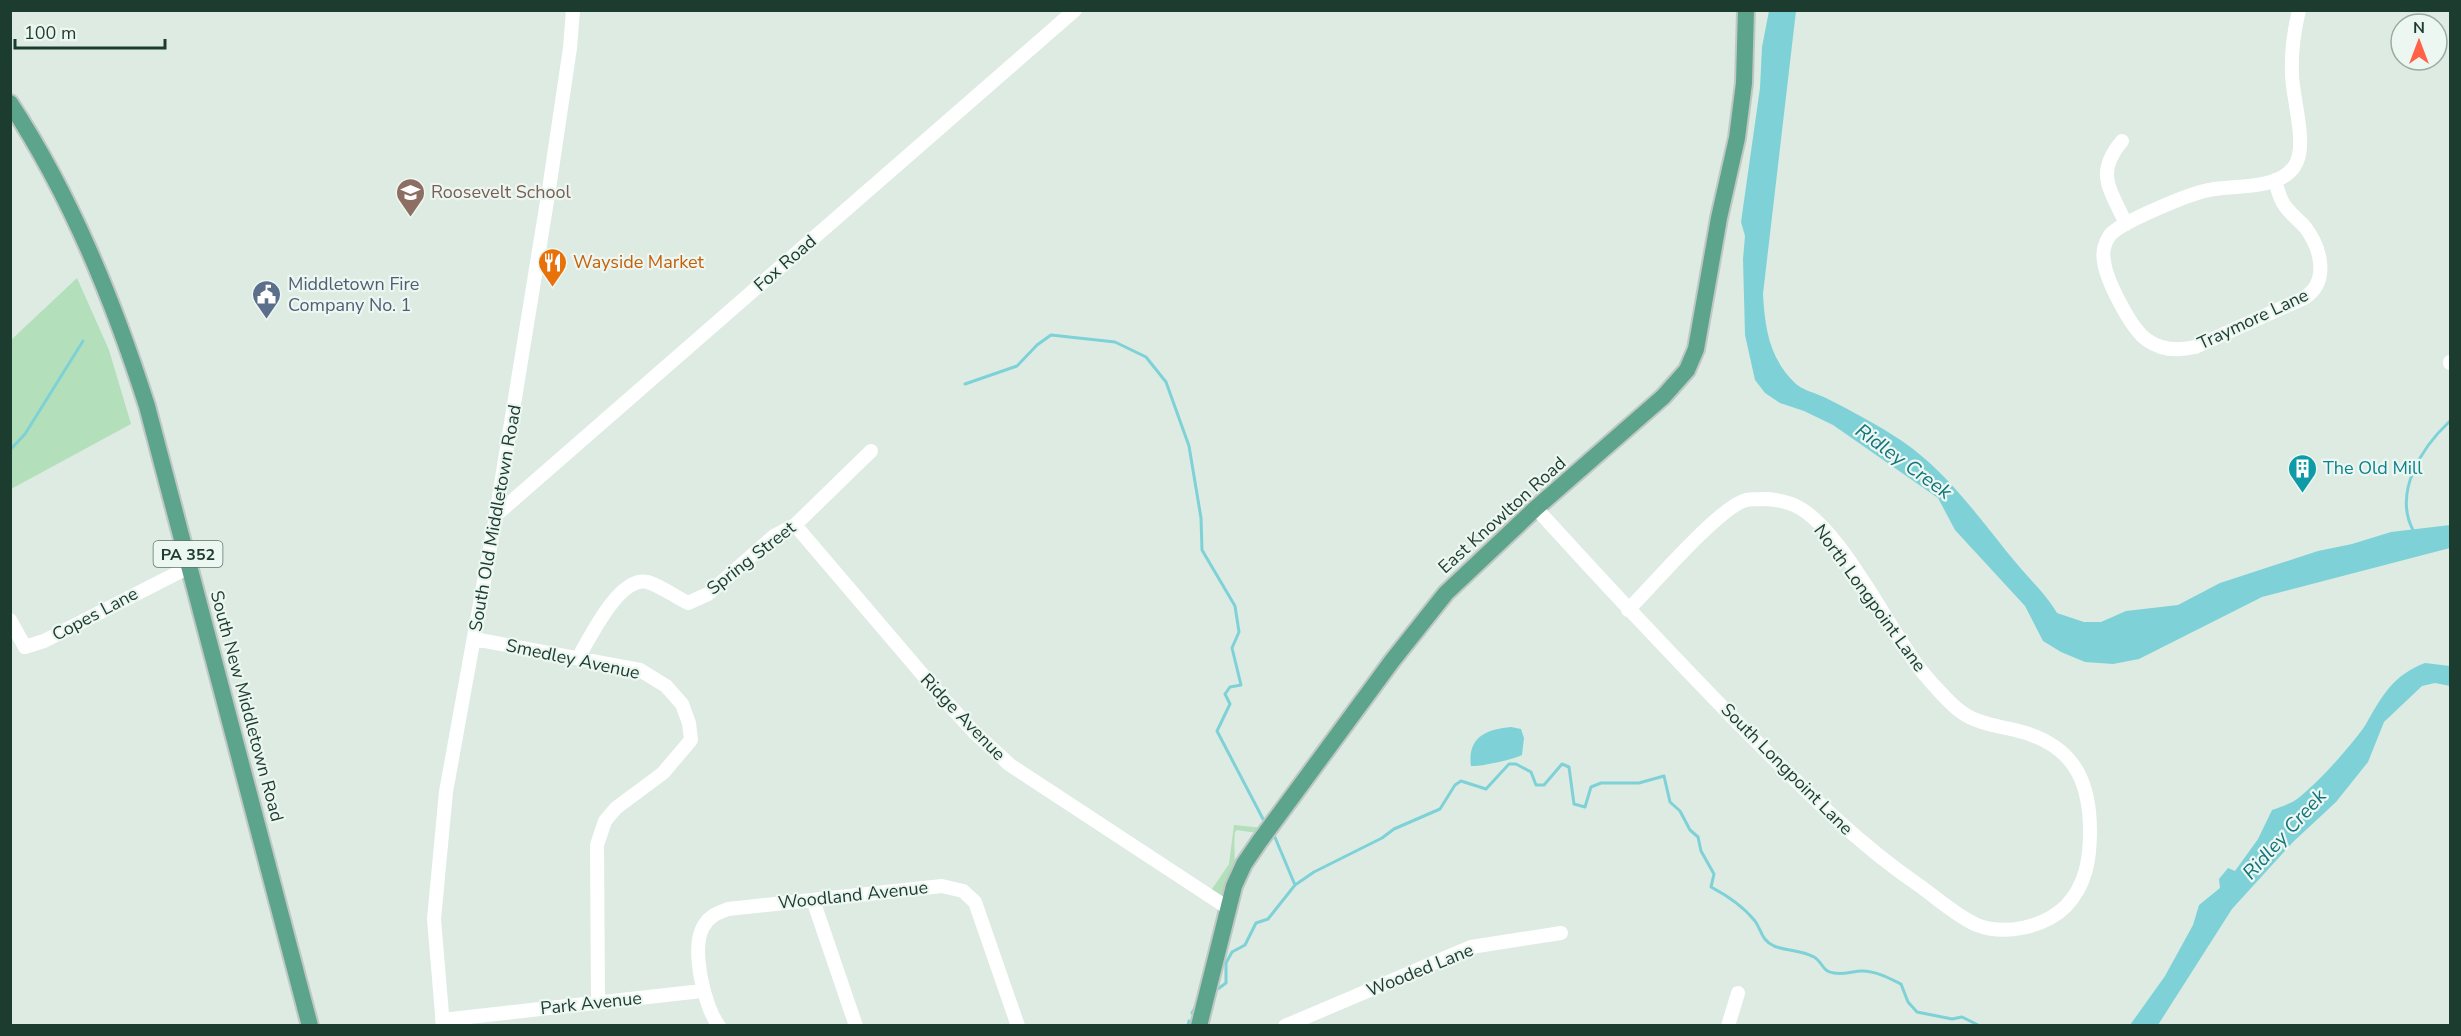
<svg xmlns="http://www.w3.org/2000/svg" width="2461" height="1036" viewBox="0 0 2461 1036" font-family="'Nunito Sans',sans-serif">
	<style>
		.green { fill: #b3dfba }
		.water { fill: #7ed2d7 }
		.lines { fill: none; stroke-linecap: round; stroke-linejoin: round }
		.stream { stroke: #7ed2d7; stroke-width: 3 }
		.major-casing { stroke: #c0c8c5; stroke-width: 20 }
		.minor { stroke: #fff; stroke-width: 14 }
		.major { stroke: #5ca58c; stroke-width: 16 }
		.labels { text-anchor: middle; stroke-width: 4.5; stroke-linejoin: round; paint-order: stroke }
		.shield { fill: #edf7f1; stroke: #5b746a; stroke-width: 1.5 }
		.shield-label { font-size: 16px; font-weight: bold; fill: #1d3c30 }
		.education-label { font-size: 18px; fill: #785e54; stroke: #edf7f1; text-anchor: start }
		.food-label { font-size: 18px; fill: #c56008; stroke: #edf7f1; text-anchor: start }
		.street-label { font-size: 18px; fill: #1d3c30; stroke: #edf7f1 }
		.service-label { font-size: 18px; fill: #4e5e75; stroke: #edf7f1; text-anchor: start }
		.culture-label { font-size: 18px; fill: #0d838f; stroke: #edf7f1; text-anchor: start }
		.water-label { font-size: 20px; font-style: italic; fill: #12757d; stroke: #edf7f1 }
	</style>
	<rect width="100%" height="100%" fill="#ddebe3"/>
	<path class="green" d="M77,278L109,350L131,424L11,489V340Z
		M1234,825L1263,828L1257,833L1237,830L1235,832C1232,854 1242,880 1220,896L1210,892L1229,864Z"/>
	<path class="water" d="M1769,11H1796L1763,294C1765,328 1769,357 1794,382C1801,390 1816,393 1826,398C1852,411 1878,425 1902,441C1949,473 1981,521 2017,564C2031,581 2046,594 2057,613L2084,622H2101L2126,611L2178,605L2220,583L2318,551L2352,544L2391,532L2450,525V548L2262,597L2139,659L2113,664L2085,662L2061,652L2043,641L2025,606L1955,530L1938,498L1833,425L1804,411L1780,403L1765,393L1755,380L1745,335L1743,259L1745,236L1741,222L1760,88L1762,47Z
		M2425,663L2450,666V686L2435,683L2422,686L2384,722L2368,762L2336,802L2293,842L2232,909L2158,1025H2130L2165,976L2193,925L2199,905L2220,888L2219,879L2228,868L2235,871L2258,839L2272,810C2280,807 2290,804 2297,799C2316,785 2354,743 2366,724C2382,696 2393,675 2425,663Z
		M1511,727L1521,729L1524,738L1522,755C1516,759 1479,767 1471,766C1467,737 1487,729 1511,727Z"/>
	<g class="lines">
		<path class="stream" d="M965,384L1017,366L1037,345L1051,335L1115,342L1146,357L1166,382L1189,446L1201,518L1202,550L1235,606L1239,632L1232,648L1241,685L1230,687L1225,694L1230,704L1217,731L1263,819
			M10,450L25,434L83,341
			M2413,530C2393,492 2422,447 2450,421
			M1274,835L1295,885
			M1215,991L1226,983V963L1232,952L1245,945L1256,923L1268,919L1295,885L1314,872L1382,838L1394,829L1440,809L1455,785L1461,781L1486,789L1509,764H1516L1531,772L1536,785H1544L1562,764L1569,767L1574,804L1585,807L1591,787L1601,783H1639L1664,776L1670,802L1680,811L1690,830L1698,837L1701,851L1714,874L1711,887C1728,896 1743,906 1755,921C1762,931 1761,940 1774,946C1786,951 1801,950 1814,957C1823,962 1822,972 1834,973C1844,975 1853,971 1862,971C1876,971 1889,978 1901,984L1908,1002L1917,1012L1952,1019L1962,1017L1980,1026
			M1192,1013L1197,1004
			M1188,1026L1189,1021"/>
		<defs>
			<path id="major" d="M10,103C71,196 113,300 147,406L310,1026
				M1199,1026L1234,886L1244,864L1259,842L1392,661L1446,593L1536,508L1663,397L1687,370L1696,349L1719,218L1737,138L1744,83L1746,10"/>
		</defs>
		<use href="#major" class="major-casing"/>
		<path class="minor" d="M2122,141C2094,174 2111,190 2126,224
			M2275,180C2277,188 2279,196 2283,203C2288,212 2298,219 2305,227C2321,248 2330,282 2304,298L2195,347C2178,351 2161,350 2147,340C2131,329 2106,280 2104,261C2102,252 2105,242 2110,235C2121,222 2191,193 2209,190C2234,185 2278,190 2294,167C2309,147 2292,98 2292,74C2291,52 2294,31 2299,10
			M2450,363V362
			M1536,508C1602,581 1669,652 1737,722C1794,779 1850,838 1917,884C1936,897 1956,916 1977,925C2005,936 2045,927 2066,906C2086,885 2090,859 2090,831C2090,776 2070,743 2015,730C1997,726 1975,723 1960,711C1950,704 1928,679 1920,669C1889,629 1839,526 1796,506C1789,502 1776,500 1768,499C1761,499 1752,499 1746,500C1719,507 1651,587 1628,610
			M496,515L1075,10
			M795,525L940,695L974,732L1010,765L1228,908
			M10,620L25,647L44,641L191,566
			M474,639L640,670L666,686L682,704L689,723L691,740L663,773L616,808L605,821L597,845L598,1002
			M578,658C590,638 619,576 647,582C658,584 677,598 688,603L708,594L774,536L795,525L871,451
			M813,900L856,1026
			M442,1020L702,991
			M443,1026L434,919L446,792L496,515L549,189L570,48L573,10
			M719,1026C704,1007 691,949 703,927C709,916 717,913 728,909L942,886L963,891L975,902L1018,1026
			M1285,1026L1471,947L1561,933
			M1728,1026L1738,993"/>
		<use href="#major" class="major"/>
	</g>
	<defs>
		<symbol id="school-pin" viewBox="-11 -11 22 30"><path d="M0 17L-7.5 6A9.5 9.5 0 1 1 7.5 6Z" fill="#8d6e63" stroke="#edf7f1"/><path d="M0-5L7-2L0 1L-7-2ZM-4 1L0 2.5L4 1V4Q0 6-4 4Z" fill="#fff"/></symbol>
		<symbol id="restaurant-pin" viewBox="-11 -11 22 30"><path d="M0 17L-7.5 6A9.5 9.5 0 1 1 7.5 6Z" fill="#e8710a" stroke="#edf7f1"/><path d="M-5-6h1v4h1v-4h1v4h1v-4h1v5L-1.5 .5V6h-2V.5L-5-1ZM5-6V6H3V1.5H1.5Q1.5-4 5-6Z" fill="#fff"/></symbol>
		<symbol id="civic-pin" viewBox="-11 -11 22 30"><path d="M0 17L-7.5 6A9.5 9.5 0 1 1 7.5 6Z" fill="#5c6f8a" stroke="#edf7f1"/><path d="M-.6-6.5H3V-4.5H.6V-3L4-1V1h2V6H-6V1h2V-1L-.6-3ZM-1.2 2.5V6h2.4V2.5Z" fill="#fff"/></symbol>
		<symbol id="building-pin" viewBox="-11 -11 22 30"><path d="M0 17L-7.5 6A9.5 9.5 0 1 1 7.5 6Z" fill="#0f9aa8" stroke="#edf7f1"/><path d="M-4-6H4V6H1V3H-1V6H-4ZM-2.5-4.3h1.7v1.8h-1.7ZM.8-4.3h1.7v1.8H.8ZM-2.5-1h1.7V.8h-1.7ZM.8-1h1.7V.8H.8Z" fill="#fff"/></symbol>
	</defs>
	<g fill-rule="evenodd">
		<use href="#school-pin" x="394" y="176" width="33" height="45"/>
		<use href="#restaurant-pin" x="536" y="246" width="33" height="45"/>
		<use href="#civic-pin" x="250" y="278" width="33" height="45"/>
		<use href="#building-pin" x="2286" y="452" width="33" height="45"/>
	</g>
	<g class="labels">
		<rect class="shield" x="153.5" y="541" width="69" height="26" rx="4.5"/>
		<g class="shield-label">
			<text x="188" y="560">PA 352</text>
		</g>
		<g class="education-label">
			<text x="431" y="198">Roosevelt School</text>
		</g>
		<g class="food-label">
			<text x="573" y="268">Wayside Market</text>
		</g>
		<g class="street-label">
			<text transform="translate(785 263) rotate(-41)" y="6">Fox Road</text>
			<text transform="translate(2253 319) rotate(-25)" y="6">Traymore Lane</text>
			<text transform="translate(1502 515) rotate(-42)" y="6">East Knowlton Road</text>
			<text transform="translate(495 518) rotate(-80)" y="6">South Old Middletown Road</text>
			<text transform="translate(751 558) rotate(-38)" y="6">Spring Street</text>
			<text transform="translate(1870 598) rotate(54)" y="6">North Longpoint Lane</text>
			<text transform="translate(95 614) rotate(-28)" y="6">Copes Lane</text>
			<text transform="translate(573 659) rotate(12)" y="6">Smedley Avenue</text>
			<text transform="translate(247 706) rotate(75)" y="6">South New Middletown Road</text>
			<text transform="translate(963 717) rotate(46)" y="6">Ridge Avenue</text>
			<text transform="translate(1787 769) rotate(45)" y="6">South Longpoint Lane</text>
			<text transform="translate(853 895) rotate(-6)" y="6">Woodland Avenue</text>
			<text transform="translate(1420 970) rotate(-22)" y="6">Wooded Lane</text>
			<text transform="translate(591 1003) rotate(-6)" y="6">Park Avenue</text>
		</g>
		<g class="service-label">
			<text x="288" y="290">Middletown Fire<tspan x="288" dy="21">Company No. 1</tspan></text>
		</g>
		<g class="culture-label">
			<text x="2323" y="474">The Old Mill</text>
		</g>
		<g class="water-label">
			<text transform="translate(1904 461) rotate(36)" y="7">Ridley Creek</text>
			<text transform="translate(2284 834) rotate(-48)" y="7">Ridley Creek</text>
		</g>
	</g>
	<rect width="2461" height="1036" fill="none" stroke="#1d3c30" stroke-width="24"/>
	<g transform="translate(2419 42)"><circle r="28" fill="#edf7f1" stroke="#9aaca4" stroke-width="1.5"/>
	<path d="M0-4.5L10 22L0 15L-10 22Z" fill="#ff6247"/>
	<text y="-9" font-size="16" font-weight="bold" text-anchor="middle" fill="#1d3c30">N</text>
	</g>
	<path d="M15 39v9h150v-9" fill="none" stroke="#1d3c30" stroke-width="3"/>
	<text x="24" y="39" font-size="18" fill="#1d3c30" stroke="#edf7f1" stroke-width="4.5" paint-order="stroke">100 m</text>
</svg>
